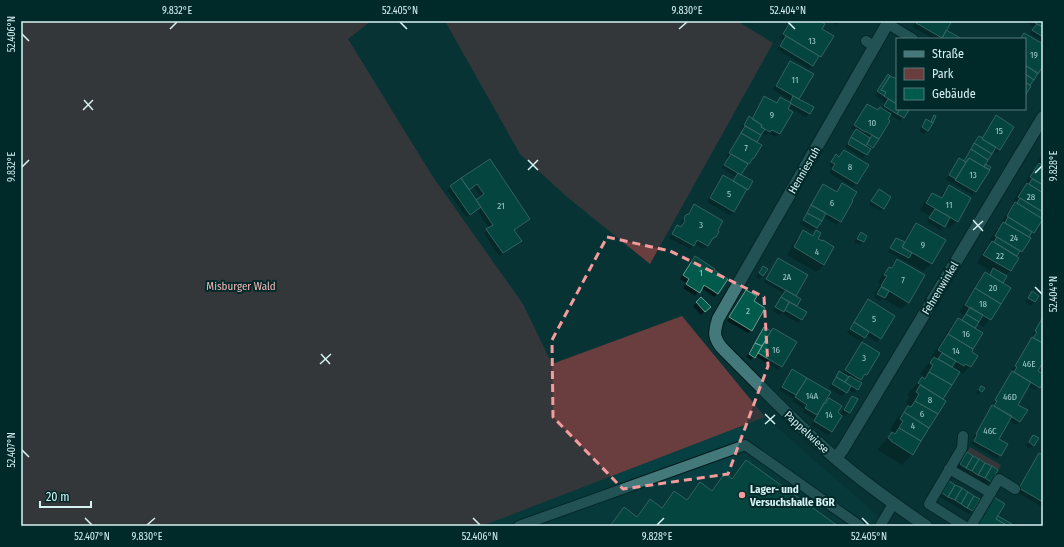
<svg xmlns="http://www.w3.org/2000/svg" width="1064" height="547" viewBox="0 0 1064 547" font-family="'Fira Sans Condensed',sans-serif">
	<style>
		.built { fill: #074042 }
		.green { fill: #6a3d3e }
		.shadow { fill: #0007; fill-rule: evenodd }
		.building { fill: #005b4d; stroke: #6a9d91 }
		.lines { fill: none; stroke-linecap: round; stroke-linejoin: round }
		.service-casing { stroke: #00191a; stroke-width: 12 }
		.minor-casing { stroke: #00191a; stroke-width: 14 }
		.service { stroke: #43797b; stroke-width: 10 }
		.minor { stroke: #43797b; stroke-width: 12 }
		.marked { fill: none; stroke: #f59b9d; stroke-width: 3; stroke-dasharray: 8 5; stroke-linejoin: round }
		.ticks { fill: none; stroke: #d7f2f3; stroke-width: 1.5 }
		.poi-dot { fill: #f59b9d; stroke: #00292a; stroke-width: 1.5 }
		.labels { text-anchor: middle; stroke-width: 4; stroke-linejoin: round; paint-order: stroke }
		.number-label { font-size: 9px; fill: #a1ccca }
		.street-label { font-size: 11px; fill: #d7f2f3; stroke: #00292a }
		.park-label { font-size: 11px; fill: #f9b7b8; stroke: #00292a }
		.poi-label { font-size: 11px; font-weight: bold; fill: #d7f2f3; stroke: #00292a; text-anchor: start }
		.neatline { fill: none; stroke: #d7f2f3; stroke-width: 1.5 }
		.ticks-label { font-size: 10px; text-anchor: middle; fill: #d7f2f3 }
	</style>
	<rect width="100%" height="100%" fill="#073335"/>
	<path class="built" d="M765,417L878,516L893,526H482Z"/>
	<path class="green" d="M21,21H371L348,39L433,177L523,304L552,364L682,316L765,417L482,526H21Z
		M445,21H737L773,43L650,264L567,197L520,154Z
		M970,447L1001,465L998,470L967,452Z"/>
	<path class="shadow" d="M791,21H818L821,30L832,37L820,57L817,60H816L809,69L777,49L783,40L780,38Z
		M830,21H841L837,25Z
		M912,21H951L945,31L959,39H934L913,27L915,23Z
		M1029,21H1043V42L1030,34L1034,27L1027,23Z
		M790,62L812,75L798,99L810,113L806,117L788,107L787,110L791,112L780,134L776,137L768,133L766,135L761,133L755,143L750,161L740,175L747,189L734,212L730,215L707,202L719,180L723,176L732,182L735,176L722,168L728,157L726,156L743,130L741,129L745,121L749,117L751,118L761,101L764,98L776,104L780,99L789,103L790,100L773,90L787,66Z
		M888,76L897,81V109H908L900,121L889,114L873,147L863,158L845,147L853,134L855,131L851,129L864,108L867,105L877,111L881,109L885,103L875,95L884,79Z
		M935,117L927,130L924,134L919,131L923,124L926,120L930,122Z
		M996,117L1000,149L996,153L993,151L984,165L989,170L975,192L972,195L946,179L956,163L959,159L963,161L975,140L979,137L982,139L993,120Z
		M844,151L856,183L853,187L829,173L832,168L829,165L833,159L836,156L839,157Z
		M1043,153V215L1040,218L1033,232L1028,238L1022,252L1016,257L1018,258L1010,271L1004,276L1005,277L1001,283L990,319L983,327L977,323L974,329L971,352L976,356L970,367L962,374L959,372L942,399L913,454L902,465L881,452L878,450L881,445L891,435L893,432L890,430L897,418L909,405L906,403L910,396L908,395L911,390L921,380L923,376L920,374L923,370L933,359L931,358L951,326L958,319L961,321L964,316L959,312L978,281L985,274L989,276L992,272L977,263L984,250L990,244L988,243L996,230L1002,225L1000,224L1008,211L1013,205L1012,204L1019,191L1025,186L1024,185L1031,172L1037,167L1035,166Z
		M489,160L529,219L514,230L517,244L499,256L484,233L489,228L477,210L466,217L447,190L451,187ZM473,186L481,197L475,201L468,190Z
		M823,185L836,193L842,185L840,221L837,225L823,217L816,228L813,231L800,224L820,189Z
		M949,186L957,221L949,228L944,225L940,230L927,222L930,216L920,210L925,201L932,194L940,198L942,194Z
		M879,191L883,208L880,211L869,205L875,194Z
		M694,206L715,236L711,240L708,246L704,249L694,244L690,249L669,238L674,230L677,226L680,228L682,225L681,223L683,219L687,215L691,209Z
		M916,224L944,241L931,264L923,271L888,252L893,242L897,239L903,242L909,232Z
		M816,231L817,239L824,265L816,272L787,255L796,239L803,232L812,236Z
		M861,233L866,236L863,242L859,245L854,242Z
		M695,257L718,293L714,297L701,288L695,296L683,288L686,283L680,279L692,260Z
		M778,260L795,296L800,299L795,307L806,313L801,320L798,323L781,313L779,315L773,311L783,293L764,282L775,263Z
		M897,260L908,302L901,309L883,299L880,301L874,297L876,295L874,294L880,284L878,283L882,275Z
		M763,267V275L759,279L756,277L760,270Z
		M746,291L752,302V330L748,333L727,321L743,295Z
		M1032,293L1035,302L1031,305L1025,302Z
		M701,298L709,307L701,315L693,306Z
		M868,301L880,338L877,342L866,335L861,341L847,333L864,304Z
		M1043,317V360L1036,371L1043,375V381L1036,390L1028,386L1017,405L1020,421L1016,425L1008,420L997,439L1000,455L997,459L971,444L975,439L973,438L989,410L994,405L993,404L1009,376L1013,373L1014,370H1012L1029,342L1034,336L1032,335Z
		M764,328L770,332L773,329L796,342L781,367L778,370L755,356L751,360L746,357L761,332Z
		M862,343L866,374L863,378L862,377L858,382L857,389L854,393L848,389L842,396L829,388L836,376L839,372L842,374L859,346Z
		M793,370L829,392L823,403L824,405L829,399L836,413L840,415L849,401L853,397L856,400L849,413L845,416L842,414L831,432L828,435L811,425L814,419L803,412L804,409L792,401L794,399L779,390L789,374Z
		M981,387V391L978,395L976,394Z
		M1033,436V445L1030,449L1026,446Z
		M967,453L996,470L990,482L987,485L957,468L963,457Z
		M1039,454L1043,457V507L1016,492L1036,458Z
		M746,462L836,526H609L617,516L624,509L636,517L643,507L650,500L661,508L667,499L675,492L686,500L693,491L700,483L711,491L718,482L725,475L731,479L739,469Z
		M949,483L972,511L969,514L940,497L946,486Z"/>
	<path class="building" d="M791,21H820L825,24L822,29L834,36L821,57L783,34Z
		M917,21H952L942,38L916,23Z
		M1032,21H1043V27L1037,24Z
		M1037,24L1043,27V37L1032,30Z
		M946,30L962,39H942Z
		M1024,33L1043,44V66L1038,74L1025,65V39H1020Z
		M786,36L819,56L813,66L780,46Z
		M790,61L814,74L799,99L776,86Z
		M1025,65L1038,73L1034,80L1025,74Z
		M888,74L890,76L881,90L886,92L884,96L877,91Z
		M1025,74L1034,80L1030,85L1025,82Z
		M890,76L897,79V104L884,96L886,92L881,90Z
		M1025,82L1031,86L1025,96Z
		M764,96L777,103L780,97L791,103L788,109L793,112L780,134L772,130L770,132L761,127L762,125L752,119Z
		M793,96L814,107L810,114L790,103Z
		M888,99L897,104V109H900L897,114L884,106Z
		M867,104L878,110L880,107L891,114L888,119L890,121L879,139L865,131V132L854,125Z
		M900,109L909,110L904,118L897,114Z
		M934,115L936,116L933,123L931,122Z
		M996,115L1014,127L1000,150L982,139Z
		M749,116L762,125L761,127L765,129L761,135L744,125Z
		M926,119L933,123L928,131L922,127Z
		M745,126L761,135L757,142L741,133Z
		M856,129L870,138L866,146L851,137Z
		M741,133L762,145L754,158H753L749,164L729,153Z
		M872,135L879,139L873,148L867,144Z
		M979,136L983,138L982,139L996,147L992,154L974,143Z
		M851,137L871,149L867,155L848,144Z
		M974,143L992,154L988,160L971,149Z
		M971,149L988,160L984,167L969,158L966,162L964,161Z
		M844,150L869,165L857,184L832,169L835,164L831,162L836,154L839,157Z
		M731,154L748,164L741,175L724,165Z
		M959,158L966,162L956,179L949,175Z
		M969,158L990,170L976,192L955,180Z
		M490,159L530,219L514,230L522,241L503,253L486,229L493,225L476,200L484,194L477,184L469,190L461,178Z
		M1039,163L1043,166V185L1030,177Z
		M985,164L991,167L989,170L984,167Z
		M738,173L753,181L748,190L733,181Z
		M723,175L747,189L734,212L710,198Z
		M461,178L481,207L470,215L450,186Z
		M1032,179L1043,185V193L1029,184Z
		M842,183L857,192L852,200L853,201L841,222L811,205L823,184L837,192Z
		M1027,183L1043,193V212L1018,197Z
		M949,185L971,198L958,222L926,203L932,193L942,198Z
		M879,189L891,197L884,209L871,201Z
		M1020,198L1043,212L1041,218L1017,203Z
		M1015,202L1043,219L1034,233L1007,216Z
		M694,204L723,221L718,230L719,232L716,237L713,238L708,246L697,240L694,246L672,234L677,225L681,227L685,221L684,218L686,215L689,214Z
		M811,205L826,213L822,221L807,213Z
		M935,209L950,217L945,227L929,218Z
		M807,213L822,221L817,228L803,220Z
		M1008,217L1032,232L1029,237L1005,223Z
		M1003,222L1031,238L1022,252L995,236Z
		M916,223L946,240L932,264L902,247Z
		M803,230L813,236L816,230L821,233L818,239L823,241V240L834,247L824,265L794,247Z
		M861,232L867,236L864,242L857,239Z
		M997,237L1020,251L1017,256L994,242Z
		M896,238L905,242L902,247L912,253L909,258L890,248Z
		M992,241L1019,258L1011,271L983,255Z
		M695,256L715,269L714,270L728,279L718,294L704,285L700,293L686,284L689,279L683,275Z
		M778,258L808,275L796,296L766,279Z
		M897,259L925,275L909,303L881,286L887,276L884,275L889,267L892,268Z
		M763,266L768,269L763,276L759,273Z
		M993,268L1007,276L1003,283L990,275Z
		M985,272L1011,288L1001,304L975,288Z
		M881,287L889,291L885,298L877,294Z
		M975,288L1001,304L991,320L965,305Z
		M746,290L757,296L754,301L765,308L752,331L729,317Z
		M786,290L801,299L797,306L781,297Z
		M1032,291L1039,296L1035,302L1028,298Z
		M701,297L711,307L705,312L696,302Z
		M781,297L789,302L784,312L775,307Z
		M868,299L895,316L881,339L854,322Z
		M789,302L807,312L802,320L785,310Z
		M970,307L983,315L979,322L966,314Z
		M966,314L979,322L975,328L962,320Z
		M1043,317V343L1033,338L1037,332L1035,331Z
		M958,318L983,333L973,349L948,334Z
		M854,322L869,332L865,338L850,329Z
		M764,327L771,331L762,346L755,343Z
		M773,328L797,342L782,367L758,353Z
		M948,334L973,349L972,352L978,356L971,367L965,364L964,366L938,350Z
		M1032,337L1043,343V362L1038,371L1043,374V383L1040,388L1014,372L1017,367L1015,366Z
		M862,342L880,353L867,375L865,374L861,380L845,370Z
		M755,343L762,346L755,358L749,354Z
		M942,353L956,361L952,367L938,359Z
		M934,357L937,359H938L960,372L952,385L929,372L933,365L930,363Z
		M792,369L807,378L796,395L782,387Z
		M839,371L849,377L845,382L836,377Z
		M1012,371L1031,382L1018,405L1028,410L1020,422L994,406L997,401L995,400Z
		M929,372L952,385L943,399L918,383L922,377L925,379Z
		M849,376L862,383L858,390L845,382Z
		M836,377L851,386L847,393L832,384Z
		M807,378L831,392L817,415L805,408L807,405L795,397Z
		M920,385L946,401L938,414L915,401L919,394L916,392Z
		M981,386L985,388L982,392L979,390Z
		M852,396L858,399L850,413L844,410Z
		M829,398L842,406L838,412L842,416L832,432L814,421L824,403L825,404Z
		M915,401L938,414L929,428L904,412L908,406L911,407Z
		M992,405L1012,416L999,439L1008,444L1001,456L974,441L977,435L976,434Z
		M904,412L929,428L921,441L899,428L903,421L900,419Z
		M899,428L921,441L913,455L891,441V440L888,438L892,432L895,434Z
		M1033,435L1039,438L1034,446L1029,442Z
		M967,452L973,456L966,468L960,464Z
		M1039,453L1043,455V502L1019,488Z
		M973,456L979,459L972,471L966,468Z
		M979,459L985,463L978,475L972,471Z
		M746,460L838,526H610L624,507L637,517L650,499L662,508L674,491L687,500L700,482L712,491L725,473L732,479Z
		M985,463L992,466L985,478L978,475Z
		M992,466L998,470L991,482L985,478Z
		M949,481L955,485L948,497L942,493Z
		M955,485L962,488L955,500L948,497Z
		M962,488L968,492L961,504L955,500Z
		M968,492L974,496L967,508L961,504Z
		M974,496L980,499L973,511L967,508Z
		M994,497L1005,504L996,519L1008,526H977Z
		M998,516L1012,524V526H1008L996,519Z"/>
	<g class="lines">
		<defs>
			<path id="service" d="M888,24L913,39
				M866,41L875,47
				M963,436L962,448L929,504L964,526
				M949,469L991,493
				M519,526L745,445L860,526
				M880,526L893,504
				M971,526L999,479L1015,489"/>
			<path id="minor" d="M889,21L718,319C714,332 713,338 723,349C759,385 795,423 834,457C863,482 894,504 926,526
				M836,458L843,449L1043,117"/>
		</defs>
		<use href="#service" class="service-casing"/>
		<use href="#minor" class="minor-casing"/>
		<use href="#service" class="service"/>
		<use href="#minor" class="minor"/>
	</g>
	<path d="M0 0H1064V547H0ZM607,237L670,251L764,297L768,366L728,474L623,489L553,417L552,340Z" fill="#073335" fill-opacity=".55" fill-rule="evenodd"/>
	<path class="marked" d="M607,237L670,251L764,297L768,366L728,474L623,489L553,417L552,340Z"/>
	<path class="ticks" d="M400,22L407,29M788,22L795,29M170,29L177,22M679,29L687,22M22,34L29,41M84,100L93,110M83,110L93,100M528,160L538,170M22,167L29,160M528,170L538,160M1035,173L1042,166M973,220L983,231M973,230L983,221M1035,287L1042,294M321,354L330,364M320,364L331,354M765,414L775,424M765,424L775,415M22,450L29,457M85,518L92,525M473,518L480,525M862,518L869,525M147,525L155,518M657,525L664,518"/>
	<circle class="poi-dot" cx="742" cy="495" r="4"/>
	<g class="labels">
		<g class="number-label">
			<text x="812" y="44">13</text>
			<text x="1034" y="58">19</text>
			<text x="795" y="83">11</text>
			<text x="772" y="118">9</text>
			<text x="872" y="126">10</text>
			<text x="999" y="134">15</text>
			<text x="746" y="151">7</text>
			<text x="850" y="170">8</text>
			<text x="973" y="178">13</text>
			<text x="729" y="197">5</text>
			<text x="1031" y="200">28</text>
			<text x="832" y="206">6</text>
			<text x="949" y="208">11</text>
			<text x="501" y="209">21</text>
			<text x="701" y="228">3</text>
			<text x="1014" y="241">24</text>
			<text x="923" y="248">9</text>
			<text x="817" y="255">4</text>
			<text x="1000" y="259">22</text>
			<text x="701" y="276">1</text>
			<text x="787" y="280">2A</text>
			<text x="903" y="283">7</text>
			<text x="993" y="291">20</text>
			<text x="983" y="307">18</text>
			<text x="748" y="314">2</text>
			<text x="874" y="322">5</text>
			<text x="966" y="337">16</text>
			<text x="776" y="353">16</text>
			<text x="956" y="354">14</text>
			<text x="864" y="361">3</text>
			<text x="1029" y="367">46E</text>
			<text x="812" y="399">14A</text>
			<text x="1010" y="400">46D</text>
			<text x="930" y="403">8</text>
			<text x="922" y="417">6</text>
			<text x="829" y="418">14</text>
			<text x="913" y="429">4</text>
			<text x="990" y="434">46C</text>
		</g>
		<g class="street-label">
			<text transform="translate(804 170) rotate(-60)" y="4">Henniesruh</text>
			<text transform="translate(940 288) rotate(-59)" y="4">Fehrenwinkel</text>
			<text transform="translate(807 432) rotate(43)" y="4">Pappelwiese</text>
		</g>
		<g class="park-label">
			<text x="241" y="290">Misburger Wald</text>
		</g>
		<g class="poi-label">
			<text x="750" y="493">Lager- und<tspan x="750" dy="13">Versuchshalle BGR</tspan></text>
		</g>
	</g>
	<rect width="1064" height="547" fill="none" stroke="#00292a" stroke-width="44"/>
	<rect x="896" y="38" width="130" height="72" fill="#00292a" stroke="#56797a"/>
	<rect x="904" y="51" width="20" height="6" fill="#43797b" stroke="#56797a"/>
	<text x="932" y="58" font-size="12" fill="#d7f2f3">Straße</text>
	<rect x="904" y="68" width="20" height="12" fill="#6a3d3e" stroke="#56797a"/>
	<text x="932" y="78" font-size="12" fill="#d7f2f3">Park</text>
	<rect x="904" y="88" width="20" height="12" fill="#005b4d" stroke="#56797a"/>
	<text x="932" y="98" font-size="12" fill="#d7f2f3">Gebäude</text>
	<path d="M40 501v6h51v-6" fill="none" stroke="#d7f2f3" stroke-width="2"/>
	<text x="46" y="501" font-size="12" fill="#d7f2f3" stroke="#00292a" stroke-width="3" paint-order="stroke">20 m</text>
	<rect x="22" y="22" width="1020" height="503" class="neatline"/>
	<g class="ticks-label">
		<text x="177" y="14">9.832°E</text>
		<text x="400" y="14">52.405°N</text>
		<text x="687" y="14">9.830°E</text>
		<text x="788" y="14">52.404°N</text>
		<text transform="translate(11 34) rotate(-90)" y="4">52.406°N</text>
		<text transform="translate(1053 166) rotate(-90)" y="4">9.828°E</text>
		<text transform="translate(11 167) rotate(-90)" y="4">9.832°E</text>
		<text transform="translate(1053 294) rotate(-90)" y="4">52.404°N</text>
		<text transform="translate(11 450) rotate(-90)" y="4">52.407°N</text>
		<text x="92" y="540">52.407°N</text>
		<text x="147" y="540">9.830°E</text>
		<text x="480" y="540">52.406°N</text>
		<text x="657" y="540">9.828°E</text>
		<text x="869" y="540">52.405°N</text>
	</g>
</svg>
